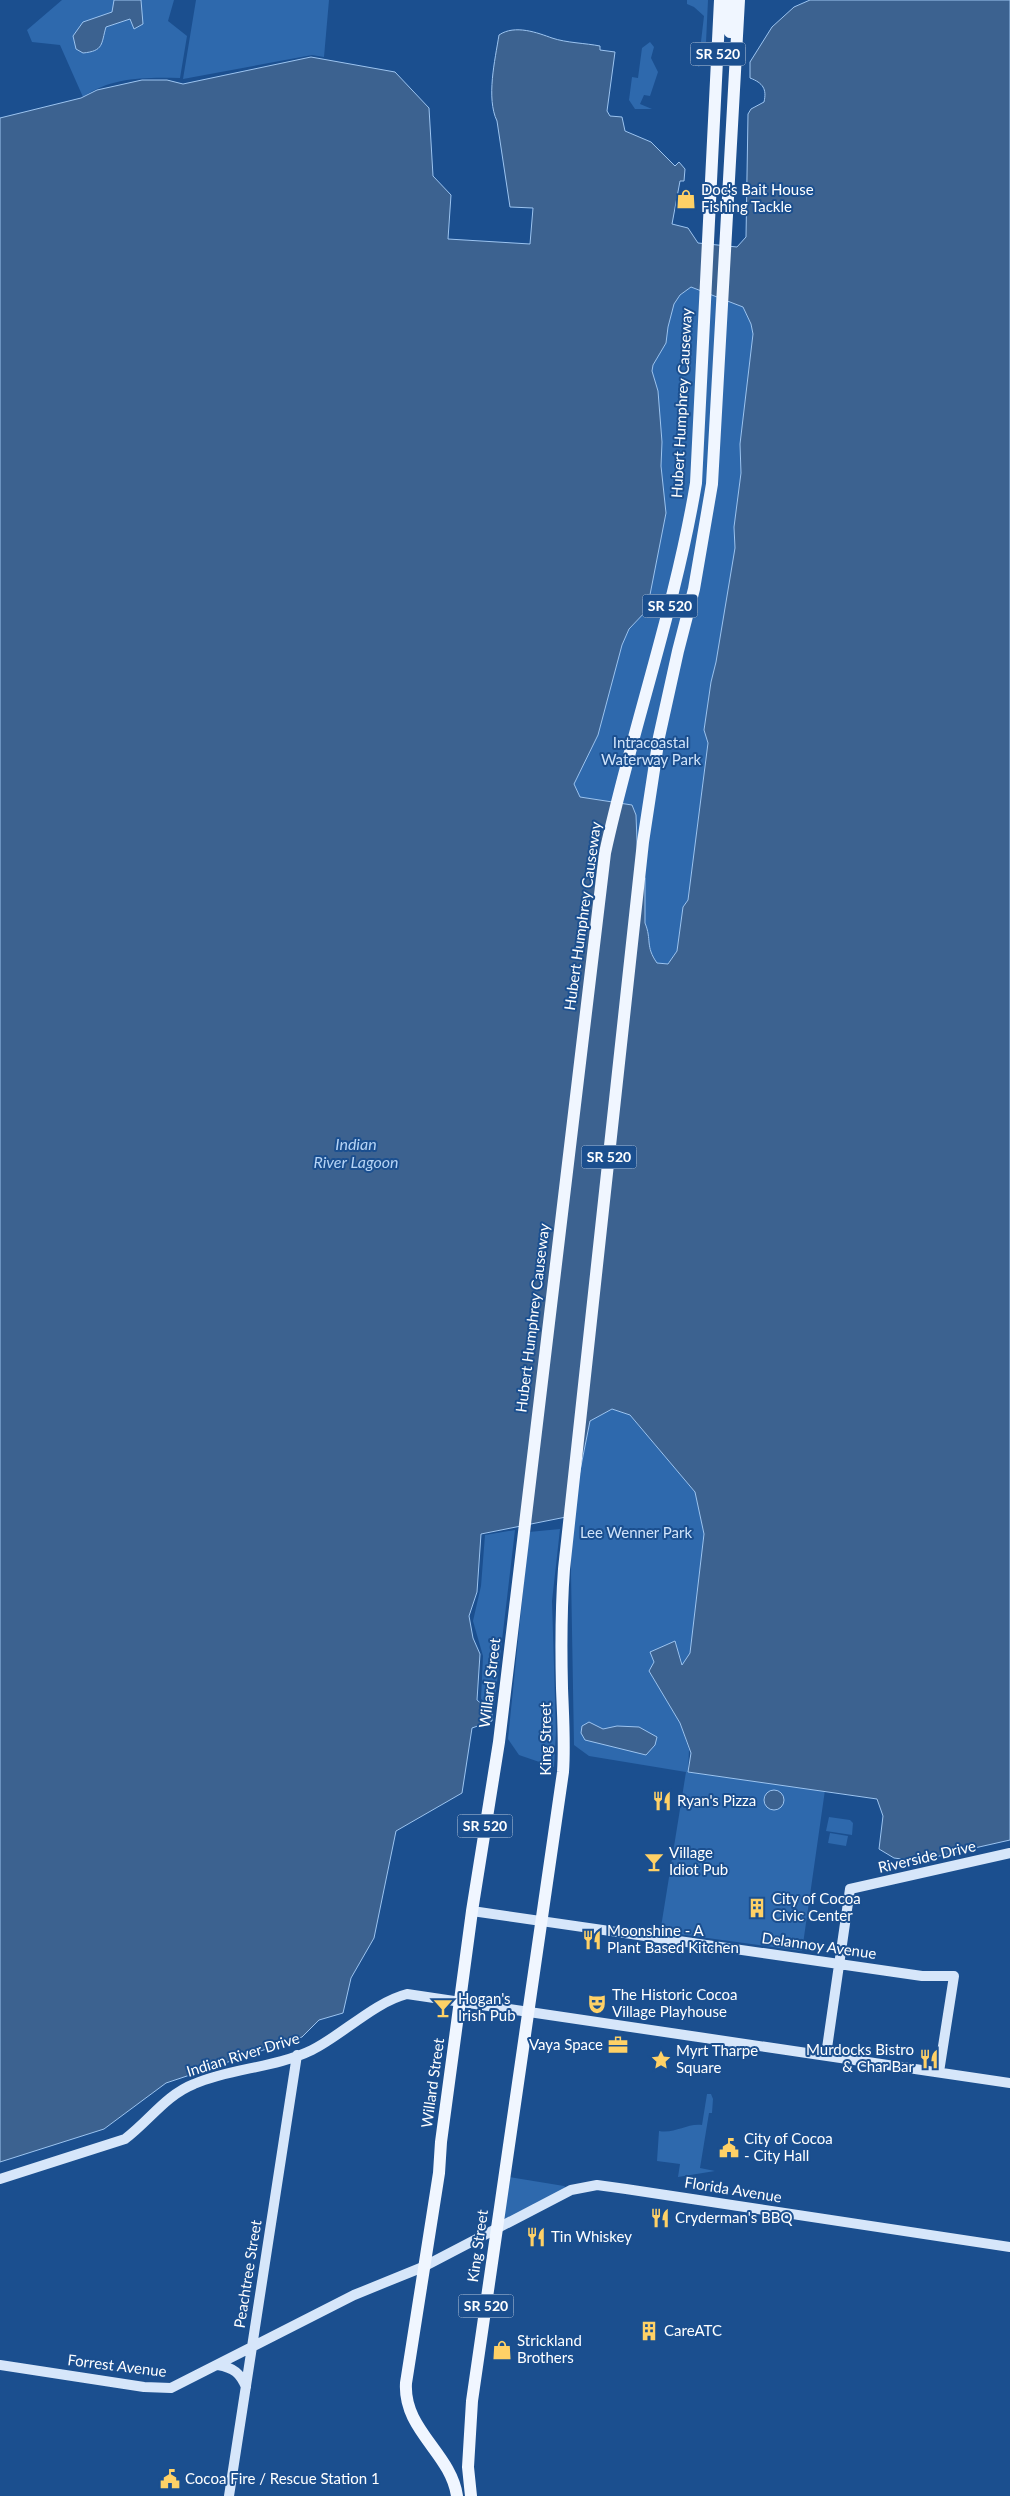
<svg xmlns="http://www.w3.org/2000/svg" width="1010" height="2496" viewBox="0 0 1010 2496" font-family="Lato,sans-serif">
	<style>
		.green { fill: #2e69ad }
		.water { fill: #3c6290; stroke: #9cc4f0; fill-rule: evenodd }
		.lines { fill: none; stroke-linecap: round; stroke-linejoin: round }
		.secondary { stroke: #d6e6fa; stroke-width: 10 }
		.primary { stroke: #f0f6ff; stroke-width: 12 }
		.labels { text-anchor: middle; stroke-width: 4; stroke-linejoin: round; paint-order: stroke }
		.shield { fill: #1b4f8f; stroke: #bbcadd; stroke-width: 1 }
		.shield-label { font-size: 14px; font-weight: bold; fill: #fff }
		.poi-label { font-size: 15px; fill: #fff; stroke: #1b4f8f; text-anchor: start }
		.street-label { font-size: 15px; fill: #fff; stroke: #1b4f8f }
		.park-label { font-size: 15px; fill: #cfe3fa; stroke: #1b4f8f }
		.water-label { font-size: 16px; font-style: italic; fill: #b5d3f5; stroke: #1b4f8f }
	</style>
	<rect width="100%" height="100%" fill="#1b4f8f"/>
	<path class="green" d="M62,0H174L168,21L187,36L180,78C146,77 111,77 83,97L60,45L32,42L27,30Z
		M196,0H329L324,57L312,55L183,79Z
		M687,0H708L705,64L698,67L704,16L694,7L687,4Z
		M650,42L654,47L651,58L658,72L650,96L644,95L640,104L652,109H635L629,100L632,77L638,78L642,48Z
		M691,287L743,307L751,324L753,334L740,444L741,473L734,527L735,548L716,662L711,682L704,730L708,743L688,900L683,907L677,951L668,964L657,963C645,946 652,940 645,923V878L638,868L636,815L632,805L580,797L574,784L598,735L622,645L629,629L647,609L666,513L661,466L662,442L658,391L652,371L653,365L666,343L668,327L674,304L680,295Z
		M613,1409L630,1415L695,1492L704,1534L690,1653L683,1665L675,1642L651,1652L654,1662L649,1671L680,1723L689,1750L688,1772L825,1790L802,1951L671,1933L666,1928L661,1927L686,1772L589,1756L574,1745L570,1516L590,1420Z
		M560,1529L552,1601L556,1732L554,1767L519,1755L508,1739L529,1532Z
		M515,1530L494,1708L481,1699L483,1656L473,1621L481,1586L485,1535Z
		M829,1817L850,1820L853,1823L852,1835L826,1831Z
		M830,1833L848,1836L846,1846L828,1843Z
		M707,2094H711L713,2099L712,2113H709L700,2168L715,2171L678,2177L680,2164L657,2161L659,2131C675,2134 687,2123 702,2125Z
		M509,2177L564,2186L566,2188L502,2222Z"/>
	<path class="water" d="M114,0H141L143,24L134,29L130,19L106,27C101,44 104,51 83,53L76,49L73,36L83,22L112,12Z
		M810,0H1010V1840L917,1861L894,1858L879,1849L883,1816L877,1799L688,1772L691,1753L680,1723L649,1671L654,1662L650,1652L675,1641L682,1665L690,1653L704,1534L695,1492L630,1415L612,1409L590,1421L571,1516L481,1534L477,1592L469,1616L473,1638L480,1654L477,1700L492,1713V1721L472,1728L462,1793L396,1831L374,1938L351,1978L343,2013L319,2020L302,2037L225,2063L223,2061L203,2062L205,2070L166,2083L104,2129L0,2162V118L81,98L97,90L142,80H167L183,84L311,57L395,72L429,108L433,176L451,195L448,239L530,244L533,208L510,207L497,121C486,98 495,60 499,35C515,24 538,33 552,38C567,43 585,43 600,46V50L615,52L607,111L610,116L622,117L625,131L651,142L675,166L679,162L685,169L684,181H680L672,224L688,228L698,243L737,247L746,237L748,114L751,109L764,102C767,89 763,83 750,78V62L772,27L794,7ZM691,287L743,307L751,324L753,334L740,444L741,473L734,527L735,548L716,662L711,682L704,730L708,743L688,900L683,907L677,951L668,964L657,963C645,946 652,940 645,923V878L638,868L636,815L632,805L580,797L574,784L598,735L622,645L629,629L647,610L666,513L661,466L662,442L658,391L652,371L653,365L666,343L668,327L674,304L680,295Z
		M589,1722L603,1729L617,1726L639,1727L657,1737L655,1745L646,1755L585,1740L581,1733L582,1726Z
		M764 1800a10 10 0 1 1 20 0a10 10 0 1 1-20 0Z"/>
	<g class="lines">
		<path class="secondary" d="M472,1911L922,1976H954L939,2072
			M826,2055L850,1889L1010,1853
			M0,2179L125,2139C149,2121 166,2095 194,2084C231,2068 275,2068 312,2050C342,2035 375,2002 407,1994L1010,2083
			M0,2365L144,2387L171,2388L354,2295L423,2267L571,2190L597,2185L626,2189L1010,2247
			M218,2365C234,2368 240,2373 246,2387
			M229,2496L297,2055"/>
		<path class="primary" d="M728,0L730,32
			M457,2496C451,2453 403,2430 406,2383L439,2173L441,2142L472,1911L499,1742L605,853C632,729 675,609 696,483L720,0
			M471,2496L468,2467L472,2401L563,1772C565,1744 563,1716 562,1688C561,1649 561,1609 564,1569L643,842L659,737L678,651L694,589L712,484L739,0"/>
	</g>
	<defs>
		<symbol id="shop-bare" viewBox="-9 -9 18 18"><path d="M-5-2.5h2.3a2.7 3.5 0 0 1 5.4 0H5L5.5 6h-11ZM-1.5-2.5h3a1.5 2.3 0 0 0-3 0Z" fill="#ffd166" stroke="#1b4f8f" stroke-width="2.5" paint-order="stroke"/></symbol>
		<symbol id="restaurant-bare" viewBox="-9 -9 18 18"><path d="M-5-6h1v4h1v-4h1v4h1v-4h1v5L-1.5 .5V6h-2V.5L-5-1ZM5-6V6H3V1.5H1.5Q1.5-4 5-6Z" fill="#ffd166" stroke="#1b4f8f" stroke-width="2.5" paint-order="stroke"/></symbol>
		<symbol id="bar-bare" viewBox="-9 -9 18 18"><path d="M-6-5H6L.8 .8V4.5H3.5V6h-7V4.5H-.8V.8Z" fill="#ffd166" stroke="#1b4f8f" stroke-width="2.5" paint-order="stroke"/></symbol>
		<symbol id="building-bare" viewBox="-9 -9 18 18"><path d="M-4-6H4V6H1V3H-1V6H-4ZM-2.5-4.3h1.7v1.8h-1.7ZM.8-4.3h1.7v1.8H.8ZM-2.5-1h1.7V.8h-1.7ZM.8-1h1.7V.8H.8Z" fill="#ffd166" stroke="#1b4f8f" stroke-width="2.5" paint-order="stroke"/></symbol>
		<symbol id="theatre-bare" viewBox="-9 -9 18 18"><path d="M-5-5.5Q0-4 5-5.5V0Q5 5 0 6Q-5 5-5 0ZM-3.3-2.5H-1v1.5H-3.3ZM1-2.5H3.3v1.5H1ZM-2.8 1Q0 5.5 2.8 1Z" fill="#ffd166" stroke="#1b4f8f" stroke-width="2.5" paint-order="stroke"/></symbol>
		<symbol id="office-bare" viewBox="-9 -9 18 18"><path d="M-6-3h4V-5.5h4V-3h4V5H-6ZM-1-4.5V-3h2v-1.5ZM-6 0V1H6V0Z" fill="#ffd166" stroke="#1b4f8f" stroke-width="2.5" paint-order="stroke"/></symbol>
		<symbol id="sight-bare" viewBox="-9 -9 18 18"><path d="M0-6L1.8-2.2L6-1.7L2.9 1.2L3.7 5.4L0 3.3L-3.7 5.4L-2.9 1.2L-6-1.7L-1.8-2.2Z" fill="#ffd166" stroke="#1b4f8f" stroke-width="2.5" paint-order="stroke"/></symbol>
		<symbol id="civic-bare" viewBox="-9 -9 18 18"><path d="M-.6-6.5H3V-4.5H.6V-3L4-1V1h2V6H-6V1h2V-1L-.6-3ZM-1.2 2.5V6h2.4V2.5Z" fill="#ffd166" stroke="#1b4f8f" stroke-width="2.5" paint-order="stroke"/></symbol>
	</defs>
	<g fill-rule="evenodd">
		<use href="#shop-bare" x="672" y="185" width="28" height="28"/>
		<use href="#restaurant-bare" x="648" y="1787" width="28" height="28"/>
		<use href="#bar-bare" x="640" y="1848" width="28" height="28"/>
		<use href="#building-bare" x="743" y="1894" width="28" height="28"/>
		<use href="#restaurant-bare" x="578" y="1926" width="28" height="28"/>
		<use href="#theatre-bare" x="583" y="1990" width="28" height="28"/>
		<use href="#bar-bare" x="429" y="1994" width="28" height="28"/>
		<use href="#office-bare" x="604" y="2031" width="28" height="28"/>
		<use href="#restaurant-bare" x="915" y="2045" width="28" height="28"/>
		<use href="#sight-bare" x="647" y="2046" width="28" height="28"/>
		<use href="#civic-bare" x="715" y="2134" width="28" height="28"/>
		<use href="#restaurant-bare" x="646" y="2204" width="28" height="28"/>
		<use href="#restaurant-bare" x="522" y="2223" width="28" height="28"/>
		<use href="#building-bare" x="635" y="2317" width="28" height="28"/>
		<use href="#shop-bare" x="488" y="2336" width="28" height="28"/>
		<use href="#civic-bare" x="156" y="2465" width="28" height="28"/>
	</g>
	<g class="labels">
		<g class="shield">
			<rect x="690.5" y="42.5" width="55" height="23" rx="4"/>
			<rect x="642.5" y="594.5" width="55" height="23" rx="4"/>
			<rect x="581.5" y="1145.5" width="55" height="23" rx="4"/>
			<rect x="457.5" y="1814.5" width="55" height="23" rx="4"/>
			<rect x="458.5" y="2294.5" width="55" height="23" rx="4"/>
		</g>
		<g class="shield-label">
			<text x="718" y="59">SR 520</text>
			<text x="670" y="611">SR 520</text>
			<text x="609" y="1162">SR 520</text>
			<text x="485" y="1831">SR 520</text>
			<text x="486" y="2311">SR 520</text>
		</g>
		<g class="poi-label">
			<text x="701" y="195">Doc's Bait House<tspan x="701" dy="17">Fishing Tackle</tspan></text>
			<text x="677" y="1806">Ryan's Pizza</text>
			<text x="669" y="1858">Village<tspan x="669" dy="17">Idiot Pub</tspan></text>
			<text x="772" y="1904">City of Cocoa<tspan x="772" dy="17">Civic Center</tspan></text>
			<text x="607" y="1936">Moonshine - A<tspan x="607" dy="17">Plant Based Kitchen</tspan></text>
			<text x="612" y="2000">The Historic Cocoa<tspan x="612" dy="17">Village Playhouse</tspan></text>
			<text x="458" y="2004">Hogan's<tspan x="458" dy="17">Irish Pub</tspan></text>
			<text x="603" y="2050" text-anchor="end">Vaya Space</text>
			<text x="914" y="2055" text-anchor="end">Murdocks Bistro<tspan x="914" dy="17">&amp; Char Bar</tspan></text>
			<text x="676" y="2056">Myrt Tharpe<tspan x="676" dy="17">Square</tspan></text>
			<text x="744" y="2144">City of Cocoa<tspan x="744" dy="17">- City Hall</tspan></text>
			<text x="675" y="2223">Cryderman's BBQ</text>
			<text x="551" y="2242">Tin Whiskey</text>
			<text x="664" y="2336">CareATC</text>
			<text x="517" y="2346">Strickland<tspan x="517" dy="17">Brothers</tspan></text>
			<text x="185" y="2484">Cocoa Fire / Rescue Station 1</text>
		</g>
		<g class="street-label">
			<text transform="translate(682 403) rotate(-87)" y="5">Hubert Humphrey Causeway</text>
			<text transform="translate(583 916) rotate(-82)" y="5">Hubert Humphrey Causeway</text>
			<text transform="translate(533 1318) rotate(-83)" y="5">Hubert Humphrey Causeway</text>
			<text transform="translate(490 1683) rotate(-83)" y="5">Willard Street</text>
			<text transform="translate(546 1739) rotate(-90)" y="5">King Street</text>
			<text transform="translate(927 1857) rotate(-13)" y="5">Riverside Drive</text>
			<text transform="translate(819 1946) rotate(8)" y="5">Delannoy Avenue</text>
			<text transform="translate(243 2055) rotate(-17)" y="5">Indian River Drive</text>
			<text transform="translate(433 2083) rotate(-82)" y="5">Willard Street</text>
			<text transform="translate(733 2190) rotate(9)" y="5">Florida Avenue</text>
			<text transform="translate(478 2246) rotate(-82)" y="5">King Street</text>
			<text transform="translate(248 2274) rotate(-81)" y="5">Peachtree Street</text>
			<text transform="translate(117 2366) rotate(7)" y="5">Forrest Avenue</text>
		</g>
		<g class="park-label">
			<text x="651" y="748">Intracoastal<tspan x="651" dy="17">Waterway Park</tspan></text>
			<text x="636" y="1538">Lee Wenner Park</text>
		</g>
		<g class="water-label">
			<text x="356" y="1150">Indian<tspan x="356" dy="18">River Lagoon</tspan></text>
		</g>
	</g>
</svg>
